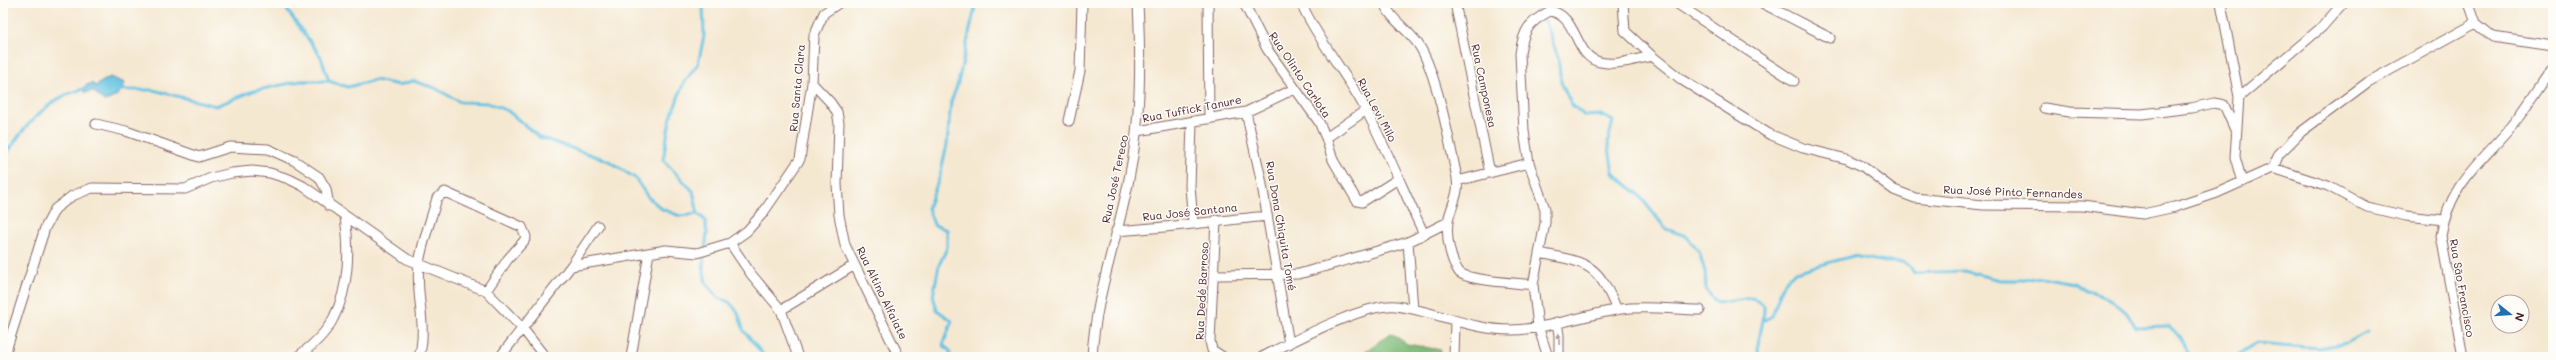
<svg xmlns="http://www.w3.org/2000/svg" width="2556" height="360" viewBox="0 0 2556 360" font-family="Mali,sans-serif">
	<style>
		.forest { fill: #7fbb79; stroke: #646d52 }
		.water { fill: #65c2e3; stroke: #587087 }
		.lines { fill: none; stroke-linecap: round; stroke-linejoin: round }
		.stream { stroke: #65c2e3; stroke-width: 3 }
		.minor-casing { stroke: #866565; stroke-width: 11 }
		.minor { stroke: #fff; stroke-width: 9 }
		.oneway { fill: #ae9aa0 }
		.labels { text-anchor: middle; stroke-width: 3; stroke-linejoin: round; paint-order: stroke }
		.street-label { font-size: 11px; fill: #4a1f2b; stroke: #fdfcf7 }
	</style>
	<rect width="100%" height="100%" fill="#fdfcf7"/>
	<filter id="ink" filterUnits="userSpaceOnUse"><feTurbulence type="fractalNoise" baseFrequency=".025" numOctaves="2"/><feDisplacementMap in="SourceGraphic" scale="8" xChannelSelector="R" yChannelSelector="G"/><feConvolveMatrix kernelMatrix="1 2 1 2 8 2 1 2 1" color-interpolation-filters="sRGB"/></filter>
	<filter id="wash" filterUnits="userSpaceOnUse"><feTurbulence type="fractalNoise" baseFrequency=".012" numOctaves="4" result="noise"/><feDisplacementMap in="SourceGraphic" scale="16" xChannelSelector="R" yChannelSelector="G"/><feGaussianBlur stdDeviation="0.9" result="paint"/><feColorMatrix in="noise" values="0 0 0 0 0 0 0 0 0 0 0 0 0 0 0 0 0 1.4 0 .05"/><feComposite in="paint" operator="in"/></filter>
	<g filter="url(#wash)">
		<rect width="100%" height="100%" fill="#f5e8d1"/>
		<path class="forest" d="M1391,333L1407,344L1441,350V357H1357Z"/>
		<path class="water" d="M110,77L125,83C120,94 116,98 104,101L93,91L85,93L83,89L85,86L92,83L95,86Z"/>
		<g class="lines">
			<path class="stream" d="M282,3L321,57L329,81
				M1533,3L1546,23L1558,57L1561,82L1571,104L1585,116L1601,115L1613,121L1608,141L1613,173L1638,194L1666,229L1686,236L1699,251L1705,272L1706,290L1717,303L1753,298L1764,306C1765,326 1755,339 1759,357
				M118,90H153L216,106L253,91L300,81H329L348,87L375,80L399,85L413,81L435,88L460,102L488,103L508,111L539,137L609,161L635,178L648,197L662,209L680,216L698,214L705,220L707,233L703,268L706,283L718,298L729,302L737,311L744,331L765,357
				M3,146L10,148
				M3,161C18,132 51,93 86,89
				M698,214L693,191L663,160L670,120L683,84L698,64L704,36L703,3
				M1765,320L1772,316L1783,284L1795,272L1853,256L1885,262H1903L1910,266L1914,273L1964,271L2000,280H2025L2039,277L2075,283L2086,291L2105,297L2126,312L2136,327L2169,326L2183,342L2190,357
				M950,357V351L943,345L952,321L937,310L933,296L939,265L947,248V230L934,225L928,208L940,176L947,144L951,102L958,83L976,3
				M2234,357L2257,343L2318,348L2347,343L2367,332"/>
		</g>
	</g>
	<g filter="url(#ink)">
		<g class="lines">
			<defs>
				<path id="minor" d="M1208,3L1209,119
					M1244,3L1267,49L1319,122L1326,138L1366,110
					M1301,3C1319,42 1346,73 1366,110C1387,150 1404,192 1423,232
					M1384,3C1391,21 1410,30 1420,47C1437,75 1450,144 1457,178C1460,194 1450,208 1448,222C1446,238 1450,259 1459,272C1467,281 1519,283 1533,285
					M1455,3L1490,173
					M1623,3L1625,31L1652,56
					M1676,3L1794,81
					M1762,3L1830,38
					M2221,3L2239,97L2235,157L2242,182
					M2469,3L2476,23L2493,37L2553,46
					M812,83L830,102L837,112L839,123L837,184L839,215L845,245L899,357
					M2239,97L2322,27L2343,3
					M2044,108L2070,112L2142,114L2191,108L2214,103L2224,105L2236,132
					M1246,112L1261,179L1289,344
					M1069,121L1080,71L1082,3
					M1192,123L1190,186L1193,223
					M96,124L126,131L199,157L230,147L268,149L295,161L319,177L326,189L329,206
					M1138,131L1246,112L1294,89
					M1326,138L1333,160L1357,201L1362,202L1398,179
					M2273,168L2279,154L2301,132L2368,82L2476,23
					M2273,168L2328,186L2367,207L2406,216L2444,220
					M1457,181L1529,163
					M1216,220L1210,341L1212,350L1223,357
					M1116,231C1167,228 1217,221 1267,216
					M1408,242L1413,309
					M730,243L751,274L781,310L798,357
					M1539,253C1588,263 1597,262 1617,310
					M571,266L598,226
					M1215,275L1299,274L1408,242L1448,222
					M781,310L853,266
					M1557,322L1559,335V357
					M4,357L45,228L55,209L72,196L92,188L185,189L211,178L232,173L252,171L270,173L289,179L303,186L407,259L486,291L523,329L545,357
					M297,357C312,346 326,334 334,317C349,288 350,249 345,217
					M419,357C428,325 415,296 419,264C422,242 431,220 437,198L445,192L522,227L526,237L524,241L508,259L486,291
					M500,357L571,266L666,250L697,253L730,243L747,231L763,213L800,159L812,83L814,35L824,13L839,3
					M631,357L649,253
					M1092,357C1095,296 1118,238 1129,179C1141,120 1141,63 1138,3
					M1262,357C1292,342 1364,303 1396,306C1435,311 1471,330 1511,330C1543,330 1588,314 1621,309C1646,305 1675,310 1700,310
					M1454,357L1455,322
					M1548,357L1538,326L1533,285L1545,223V209L1529,163L1524,131L1520,54C1523,30 1529,22 1550,11C1578,15 1574,57 1600,62C1616,66 1636,59 1652,56L1682,80L1769,134L1803,148L1847,159L1862,166L1894,190L1915,198L1983,205L2082,206L2143,214L2175,207L2217,193L2273,168
					M2463,357L2441,236C2450,183 2479,165 2511,127C2526,109 2539,87 2553,67"/>
			</defs>
			<use href="#minor" class="minor-casing"/>
			<use href="#minor" class="minor"/>
		</g>
		<defs><path id="oneway-solid" d="M-6-.8H1V-3.2L6.5 0L1 3.2V.8H-6Z"/></defs>
		<use class="oneway" href="#oneway-solid" transform="translate(1559 339) rotate(-92)"/>
	</g>
	<g class="labels">
		<g class="street-label">
			<text transform="translate(1300 75) rotate(56)" y="4">Rua Olinto Carlota</text>
			<text transform="translate(1484 86) rotate(78)" y="4">Rua Camponesa</text>
			<text transform="translate(797 88) rotate(-85)" y="4">Rua Santa Clara</text>
			<text transform="translate(1192 109) rotate(-11)" y="4">Rua Tuffick Tanure</text>
			<text transform="translate(1377 110) rotate(62)" y="4">Rua Levi Milo</text>
			<text transform="translate(1115 179) rotate(-78)" y="4">Rua José Tereco</text>
			<text transform="translate(2013 192) rotate(2)" y="4">Rua José Pinto Fernandes</text>
			<text transform="translate(1190 212) rotate(-6)" y="4">Rua José Santana</text>
			<text transform="translate(1281 226) rotate(80)" y="4">Rua Dona Chiquita Tomé</text>
			<text transform="translate(2462 288) rotate(80)" y="4">Rua São Francisco</text>
			<text transform="translate(1202 291) rotate(-87)" y="4">Rua Dedé Barroso</text>
			<text transform="translate(882 293) rotate(64)" y="4">Rua Altino Alfaiate</text>
		</g>
	</g>
	<rect width="2556" height="360" fill="none" stroke="#fdfcf7" stroke-width="16"/>
	<g transform="translate(2510 314) rotate(107)"><circle r="19" fill="#fdfcf7" stroke="#b5a4a5"/>
	<path d="M0-3L7 15L0 10L-7 15Z" fill="#1f6fb2"/>
	<text y="-6" font-size="11" font-weight="bold" text-anchor="middle" fill="#4a1f2b">N</text>
	</g>
</svg>
